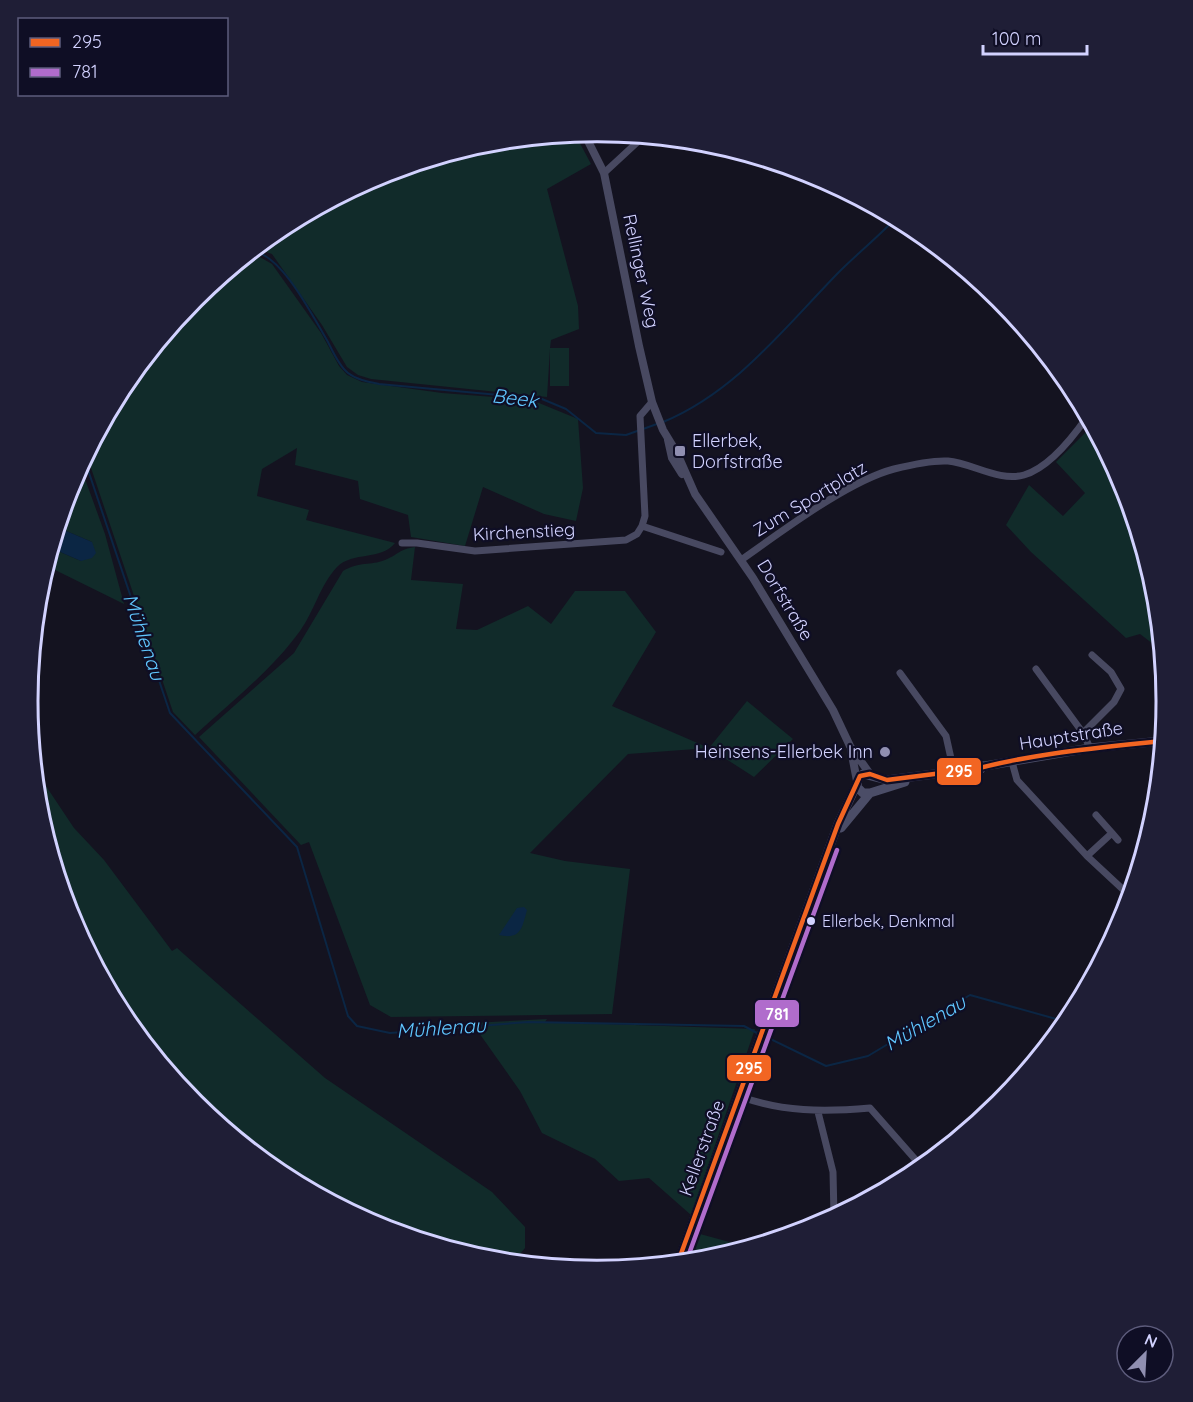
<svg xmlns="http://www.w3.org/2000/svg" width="1193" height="1402" viewBox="0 0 1193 1402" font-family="Quicksand,sans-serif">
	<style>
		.green { fill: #112b2a }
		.water { fill: #0b2644 }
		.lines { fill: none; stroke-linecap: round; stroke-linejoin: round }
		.stream { stroke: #0b2644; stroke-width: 2 }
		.minor { stroke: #484961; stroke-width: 7 }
		.tertiary { stroke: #484961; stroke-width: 8 }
		.secondary { stroke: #4b4d67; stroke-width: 9 }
		.bus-1-casing { stroke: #0f0e25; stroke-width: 9 }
		.bus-2-casing { stroke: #0f0e25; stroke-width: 9 }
		.bus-1 { stroke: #f26522; stroke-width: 4.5 }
		.bus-2 { stroke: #b06ccc; stroke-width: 4.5 }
		.poi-dot { fill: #908fb1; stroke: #0f0e25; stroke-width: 2 }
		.bus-dot { fill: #d2d2ff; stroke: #0f0e25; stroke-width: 2 }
		.labels { text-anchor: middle; stroke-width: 4.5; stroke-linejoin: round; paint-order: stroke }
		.bus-label { font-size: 16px; fill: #d2d2ff; stroke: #0f0e25; text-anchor: start }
		.street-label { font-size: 18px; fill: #d2d2ff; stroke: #0f0e25 }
		.poi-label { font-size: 18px; fill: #d2d2ff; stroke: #0f0e25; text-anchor: start }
		.water-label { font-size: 20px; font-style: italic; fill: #60c7ff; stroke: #0f0e25 }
		.rim { fill: none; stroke: #d2d2ff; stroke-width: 3 }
		.line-badge { stroke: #0f0e25; stroke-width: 2 }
		.badge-label { font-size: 16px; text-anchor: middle; font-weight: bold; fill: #fff }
	</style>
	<rect width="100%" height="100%" fill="#141320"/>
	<path class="green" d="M575,134L591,164L547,189L578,306L579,329L551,340L550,348H569V386H550V349L547,397L371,379L358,375L347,367L322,325L272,254L255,248L280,227L379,175L486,142Z
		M247,255L258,256L272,264L321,333L339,366L347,375L362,382L442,393L518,399L539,403L578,419L583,488L576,521L544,514L483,487L465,546L411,537L408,515L360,499L358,481L295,465L297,448L262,469L257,496L309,510L306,520L395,543C381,561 353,551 337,567C320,585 314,612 300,631C271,671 231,702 195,735L173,712L86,453L123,384L194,298Z
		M1092,426L1123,483L1155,590L1161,650L1140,634L1126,638L1031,552L1006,525L1029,485L1063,516L1085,493L1056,462Z
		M80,465L105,534L124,604L45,565L51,548L81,561L92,542L57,527L70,483Z
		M415,547L411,580L463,584L456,629L477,630L528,606L551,624L575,591H625L656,632L612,706L709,748L747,701L793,739L754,777L709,748L628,754L530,853L565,861L630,869L612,1014L391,1017L370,1005L309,842L301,845L199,737L294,653L343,571C360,561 370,566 385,560C398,555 399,549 415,547Z
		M34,768L74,828L104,860L172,951L177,948L325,1078L492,1192L525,1227V1248L513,1262L485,1259L378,1227L280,1174L194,1103L123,1017L70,919L38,812Z
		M547,1019L545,1022L755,1029L691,1215L649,1178L619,1181L595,1159L542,1133L520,1091L472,1023Z
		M700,1234L748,1247L707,1260L690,1261Z"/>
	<path class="water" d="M57,527L92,542L96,553L92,558L81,561L51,548Z
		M524,907L527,910C522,928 521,940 499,935L517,908Z"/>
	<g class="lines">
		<path class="stream" d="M252,251C282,254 313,317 328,342C333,352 339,366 348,373C357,380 369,382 379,384L542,399L566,409L596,433L626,435L657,424
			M663,422C736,392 785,327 839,272C857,254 878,237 896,218
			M84,458L170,713L297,847L348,1016L357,1026L390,1033L528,1022L744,1026L757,1033
			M762,1035L826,1066L868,1056L970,995L1067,1022"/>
		<path class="minor" d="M604,173L644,136
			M642,526L645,516L640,416L652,402
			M402,543H417L475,551L626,540L637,534L642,526L721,552
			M741,560C781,532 848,481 894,469C910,465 931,460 948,461C972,463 999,482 1024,475C1048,468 1073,437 1087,417
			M1036,669L1083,733
			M900,673L946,736L954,772
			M1090,748L1083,733L1114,702L1121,689L1111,672L1092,655
			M1012,762L1017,780L1087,856L1130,896
			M1112,833L1118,840
			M1087,856L1112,833L1096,815
			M739,1096C782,1112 824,1112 870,1108L922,1167
			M818,1112L833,1172L834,1216"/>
		<path class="tertiary" d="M584,133L604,173L639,346L652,402L663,430L677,453L695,494L753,578L833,710L850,746L870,774
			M668,440L672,458L682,474
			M851,750L857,781"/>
		<path class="secondary" d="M958,771C965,764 976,765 985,766L1090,748L1162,741
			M870,793H863L857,787L858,778L863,774L887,780L958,771L961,773L981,769
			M841,828L870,793L905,782
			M678,1263L838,824L857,784"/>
		<defs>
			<path id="bus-1" d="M678,1262L838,824L860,776L870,774L887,780L958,771L961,773C1026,754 1095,748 1162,741"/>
			<path id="bus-2" d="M686,1262L837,850"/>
		</defs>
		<use href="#bus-1" class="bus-1-casing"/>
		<use href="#bus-2" class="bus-2-casing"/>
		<use href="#bus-1" class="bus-1"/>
		<use href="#bus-2" class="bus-2"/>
	</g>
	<g class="poi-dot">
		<rect x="674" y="445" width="12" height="12" rx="3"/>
		<circle cx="885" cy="752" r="6"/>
	</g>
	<circle class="bus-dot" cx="811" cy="921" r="5"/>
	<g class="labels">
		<g class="bus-label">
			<text x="822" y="927">Ellerbek, Denkmal</text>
		</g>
		<g class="street-label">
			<text transform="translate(641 271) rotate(78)" y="6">Rellinger Weg</text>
			<text transform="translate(810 499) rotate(-31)" y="6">Zum Sportplatz</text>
			<text transform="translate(524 532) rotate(-3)" y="6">Kirchenstieg</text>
			<text transform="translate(785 600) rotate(59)" y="6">Dorfstraße</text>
			<text transform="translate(1071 736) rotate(-9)" y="6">Hauptstraße</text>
			<text transform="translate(702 1148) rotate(-70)" y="6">Kellerstraße</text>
		</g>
		<g class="poi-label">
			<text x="692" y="447">Ellerbek,<tspan x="692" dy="21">Dorfstraße</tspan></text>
			<text x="873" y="758" text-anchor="end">Heinsens-Ellerbek Inn</text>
		</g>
		<g class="water-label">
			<text transform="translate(515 398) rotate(7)" y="7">Beek</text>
			<text transform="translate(144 637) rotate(71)" y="7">Mühlenau</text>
			<text transform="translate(925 1023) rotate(-30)" y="7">Mühlenau</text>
			<text transform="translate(441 1028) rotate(-4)" y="7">Mühlenau</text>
		</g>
	</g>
	<path d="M0 0H1193V1402H0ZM38 701a559 559 0 1 1 1118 0a559 559 0 1 1-1118 0Z" fill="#1f1e36" fill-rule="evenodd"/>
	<path class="rim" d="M38 701a559 559 0 1 1 1118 0a559 559 0 1 1-1118 0Z"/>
	<g class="line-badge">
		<rect x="936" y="757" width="46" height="29" rx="6" fill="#f26522"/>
		<rect x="754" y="999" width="46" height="29" rx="6" fill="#b06ccc"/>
		<rect x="726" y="1054" width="46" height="28" rx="6" fill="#f26522"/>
	</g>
	<g class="badge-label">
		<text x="959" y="777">295</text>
		<text x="777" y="1020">781</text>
		<text x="749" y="1074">295</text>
	</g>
	<rect x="18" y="18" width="210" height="78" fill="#0f0e25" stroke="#5d5c7c" stroke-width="1.5"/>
	<rect x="30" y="38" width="30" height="9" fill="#f26522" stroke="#5d5c7c" stroke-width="1.5"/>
	<text x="72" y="48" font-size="18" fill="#d2d2ff">295</text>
	<rect x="30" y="68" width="30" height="9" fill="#b06ccc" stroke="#5d5c7c" stroke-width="1.5"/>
	<text x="72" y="78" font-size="18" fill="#d2d2ff">781</text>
	<g transform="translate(1145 1354) rotate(24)"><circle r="28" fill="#0f0e25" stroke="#5d5c7c" stroke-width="1.5"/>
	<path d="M0-4.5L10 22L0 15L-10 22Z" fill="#908fb1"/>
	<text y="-9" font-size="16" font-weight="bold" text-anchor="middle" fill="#d2d2ff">N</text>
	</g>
	<path d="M983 45v9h104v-9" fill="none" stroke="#d2d2ff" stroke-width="3"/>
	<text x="992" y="45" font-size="18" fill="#d2d2ff" stroke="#0f0e25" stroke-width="4.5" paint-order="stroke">100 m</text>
</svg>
